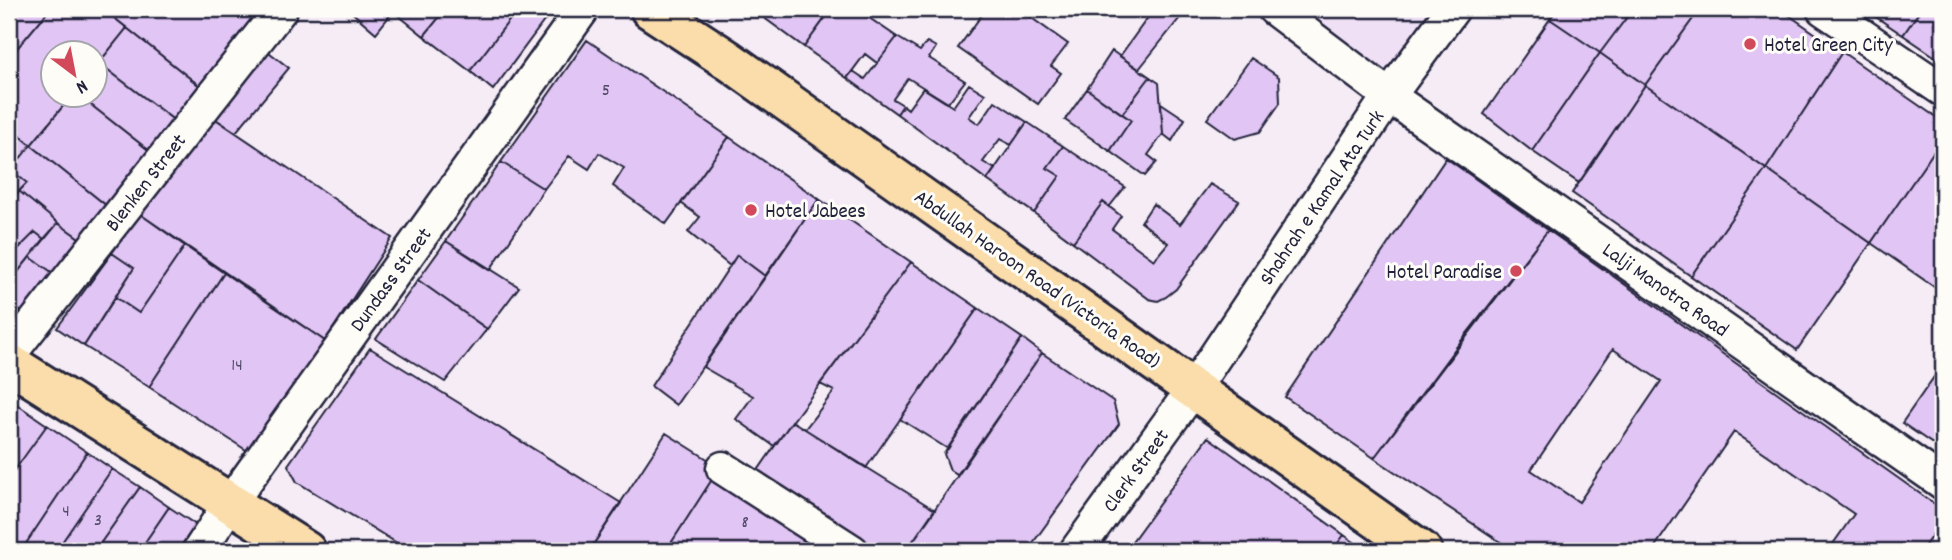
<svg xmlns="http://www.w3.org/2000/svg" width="1952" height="560" viewBox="0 0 1952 560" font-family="Dekko,sans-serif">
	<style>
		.built { fill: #efe0f5 }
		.building { fill: #e1c5f4; stroke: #22223b; stroke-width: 2; fill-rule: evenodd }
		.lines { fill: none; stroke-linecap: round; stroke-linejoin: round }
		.minor-casing { stroke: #22223b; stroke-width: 37 }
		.major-casing { stroke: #22223b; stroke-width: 44 }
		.minor { stroke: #fdfcf7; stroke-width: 32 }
		.major { stroke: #faddab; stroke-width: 38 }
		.poi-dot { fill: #d1495b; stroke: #fdfcf7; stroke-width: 2.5 }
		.labels { text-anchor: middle; stroke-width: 6; stroke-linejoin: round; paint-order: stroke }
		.number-label { font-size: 18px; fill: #524b69 }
		.poi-label { font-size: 21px; fill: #22223b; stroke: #fdfcf7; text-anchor: start }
		.street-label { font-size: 21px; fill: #22223b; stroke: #fdfcf7 }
	</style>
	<rect width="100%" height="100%" fill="#f5ecf6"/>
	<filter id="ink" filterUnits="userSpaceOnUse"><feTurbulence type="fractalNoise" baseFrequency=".0143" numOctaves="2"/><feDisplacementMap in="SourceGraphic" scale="14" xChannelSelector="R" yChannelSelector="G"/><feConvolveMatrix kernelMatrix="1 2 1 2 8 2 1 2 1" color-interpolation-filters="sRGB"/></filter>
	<g filter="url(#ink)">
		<path class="built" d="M1268,9H1453L1389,96Z"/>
		<path class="building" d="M9,9H50L9,58Z
			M50,9H103L127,28L94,69V52H52V94H73L31,145L9,126V58Z
			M103,9H261L201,87Z
			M348,9H395L376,33Z
			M395,9H446L424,36L393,11Z
			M446,9H518L470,71L424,36Z
			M518,9H536L547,17L493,90L470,71Z
			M769,9H813L825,18L804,47L763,17Z
			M832,9H856L897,37L877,63L865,54L847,78L804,47Z
			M986,9H1019L1068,44L1051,66L1061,73L1038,104L958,48Z
			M1154,9H1187L1139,69L1120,56Z
			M1557,9H1633L1600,53L1550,19Z
			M1633,9H1700L1645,85L1600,53Z
			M1700,9H1780L1842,52L1766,169L1645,85Z
			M1864,9H1921L1903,35Z
			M1921,9H1943V62L1903,35Z
			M1550,19L1600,53L1532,151L1484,114Z
			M127,28L201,87L175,121L99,63Z
			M897,37L920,51L927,42L936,47L929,58L965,81L948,103L908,78L893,99L903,105L897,114L847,78L853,71L865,79Z
			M587,40L729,137L666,224L613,186L624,168L599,153L589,169L569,156L544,189L501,162Z
			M265,49L289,68L236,132L211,116Z
			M1112,51L1150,77L1122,114L1087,89Z
			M1842,52L1943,122V138L1871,243L1766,169Z
			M1600,53L1645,85L1579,183L1532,151Z
			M1251,58L1279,77L1280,103L1260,132L1235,139L1207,119Z
			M99,63L175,121L151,152L77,94H94V69Z
			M1150,77L1159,83L1163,134L1148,155L1157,162L1145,176L1110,151L1131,120L1122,114Z
			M969,84L985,94L969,117L979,124L995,101L1027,122L1011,145L1000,139L983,162L995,169L987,180L897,114L903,105L908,109L923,88L953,107Z
			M1645,85L1766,169L1691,276L1572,193Z
			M1087,89L1131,120L1110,151L1065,120Z
			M73,94H77L151,152L107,206L31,145Z
			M1161,103L1185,119L1172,141L1163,134Z
			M211,116L392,238L325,341L140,214Z
			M1027,122L1063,146L1047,168L1060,176L1034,213L987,180Z
			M9,126L31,145L11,170L27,183L9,202Z
			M729,137L819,199L765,276L737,255L730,266L688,232L700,217L681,203Z
			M1943,138V293L1871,243Z
			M31,145L107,206L82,240L58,223L19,191L27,183L11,170Z
			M1063,146L1125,187L1109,207L1103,202L1073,242L1034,213L1060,176L1047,168Z
			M1446,158L1548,230L1454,350L1374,458L1285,397Z
			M501,162L544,189L490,270L446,241Z
			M1766,169L1871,243L1797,350L1691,276Z
			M1210,184L1239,201L1176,289L1166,297L1158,301L1149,299L1073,242L1103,202L1121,216L1112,229L1154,260L1168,243L1141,222L1153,204L1180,224Z
			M19,191L58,223L44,239L35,232L15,252L9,246V202Z
			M819,199L911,262L774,446L736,419L753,396L703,367Z
			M140,214L185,246L139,313L115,297L134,268L112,253Z
			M58,223L82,240L56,275L30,257Z
			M1548,230L1943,510V520L1921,551H1828L1854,514L1734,432L1652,551H1514L1374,458ZM1613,349L1661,381L1579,502L1531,470Z
			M35,232L44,239L9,283V258Z
			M446,241L519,287L487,329L418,280Z
			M185,246L224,273L149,387L84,346L115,297L139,313Z
			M112,253L134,268L84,346L57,328Z
			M737,255L765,276L676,405L651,386Z
			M30,257L56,275L26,316L9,302V283Z
			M911,262L978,308L866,468L805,429L834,391L820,384Z
			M224,273L325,341L249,452L149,387Z
			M418,280L487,329L445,382L376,339Z
			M978,308L1022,338L948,449L900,419Z
			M1022,338L1042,353L957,475L950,470L944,454Z
			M370,348L621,503L589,551H410L297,482L288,465Z
			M1042,353L1113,401L1119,424L1027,551H906Z
			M1943,364V451L1902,423Z
			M9,399L47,425L9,478Z
			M792,421L935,510L906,551H852L748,485Z
			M47,425L87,452L21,551H9V478Z
			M666,433L720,467L666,551H589Z
			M1208,437L1344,535L1332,551H1125Z
			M87,452L112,469L56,551H21Z
			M720,467L854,551H666Z
			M112,469L140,487L95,551H56Z
			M140,487L169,507L139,551H95Z
			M169,507L196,525L177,551H139Z
			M1943,520V551H1921Z
			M1344,535L1367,551H1332Z"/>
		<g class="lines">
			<defs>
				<path id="minor" d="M1274,9L1389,96L1943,483
					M1823,9L1943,90
					M9,355L281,9
					M723,468L852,551
					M199,551L230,503L583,9
					M1076,551L1194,388L1389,96L1453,9"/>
				<path id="major" d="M650,9L728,60L1422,551
					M9,363L306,551"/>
			</defs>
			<use href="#minor" class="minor-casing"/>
			<use href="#major" class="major-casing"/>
			<use href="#minor" class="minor"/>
			<use href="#major" class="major"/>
		</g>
	</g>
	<g class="poi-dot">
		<circle cx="1750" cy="44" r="7"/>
		<circle cx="751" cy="210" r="7"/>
		<circle cx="1516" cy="271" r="7"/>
	</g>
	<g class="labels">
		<g class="number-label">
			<text x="606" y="95">5</text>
			<text x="237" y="370">14</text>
			<text x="66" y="516">4</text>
			<text x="98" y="525">3</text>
			<text x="745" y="527">8</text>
		</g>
		<g class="poi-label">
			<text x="1764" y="51">Hotel Green City</text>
			<text x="765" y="217">Hotel Jabees</text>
			<text x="1502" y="278" text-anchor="end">Hotel Paradise</text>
		</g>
		<g class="street-label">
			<text transform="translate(145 182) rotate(-52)" y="7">Blenken Street</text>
			<text transform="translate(1321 197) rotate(-56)" y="7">Shahrah e Kamal Ata Turk</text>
			<text transform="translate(1038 278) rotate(35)" y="7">Abdullah Haroon Road (Victoria Road)</text>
			<text transform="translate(390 279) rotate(-54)" y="7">Dundass Street</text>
			<text transform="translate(1666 289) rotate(35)" y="7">Lalji Manotra Road</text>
			<text transform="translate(1135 470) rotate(-54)" y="7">Clerk Street</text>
		</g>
	</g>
	<rect width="1952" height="560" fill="none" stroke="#fdfcf7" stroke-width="35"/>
	<rect x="18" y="18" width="1917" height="525" fill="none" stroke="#22223b" stroke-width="2.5" filter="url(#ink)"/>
	<g transform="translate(74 74) rotate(148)"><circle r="33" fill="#fdfcf7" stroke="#a5a5ac" stroke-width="2"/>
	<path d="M0-5L12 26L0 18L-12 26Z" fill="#d1495b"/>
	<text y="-10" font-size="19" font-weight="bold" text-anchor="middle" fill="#22223b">N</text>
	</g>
</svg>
